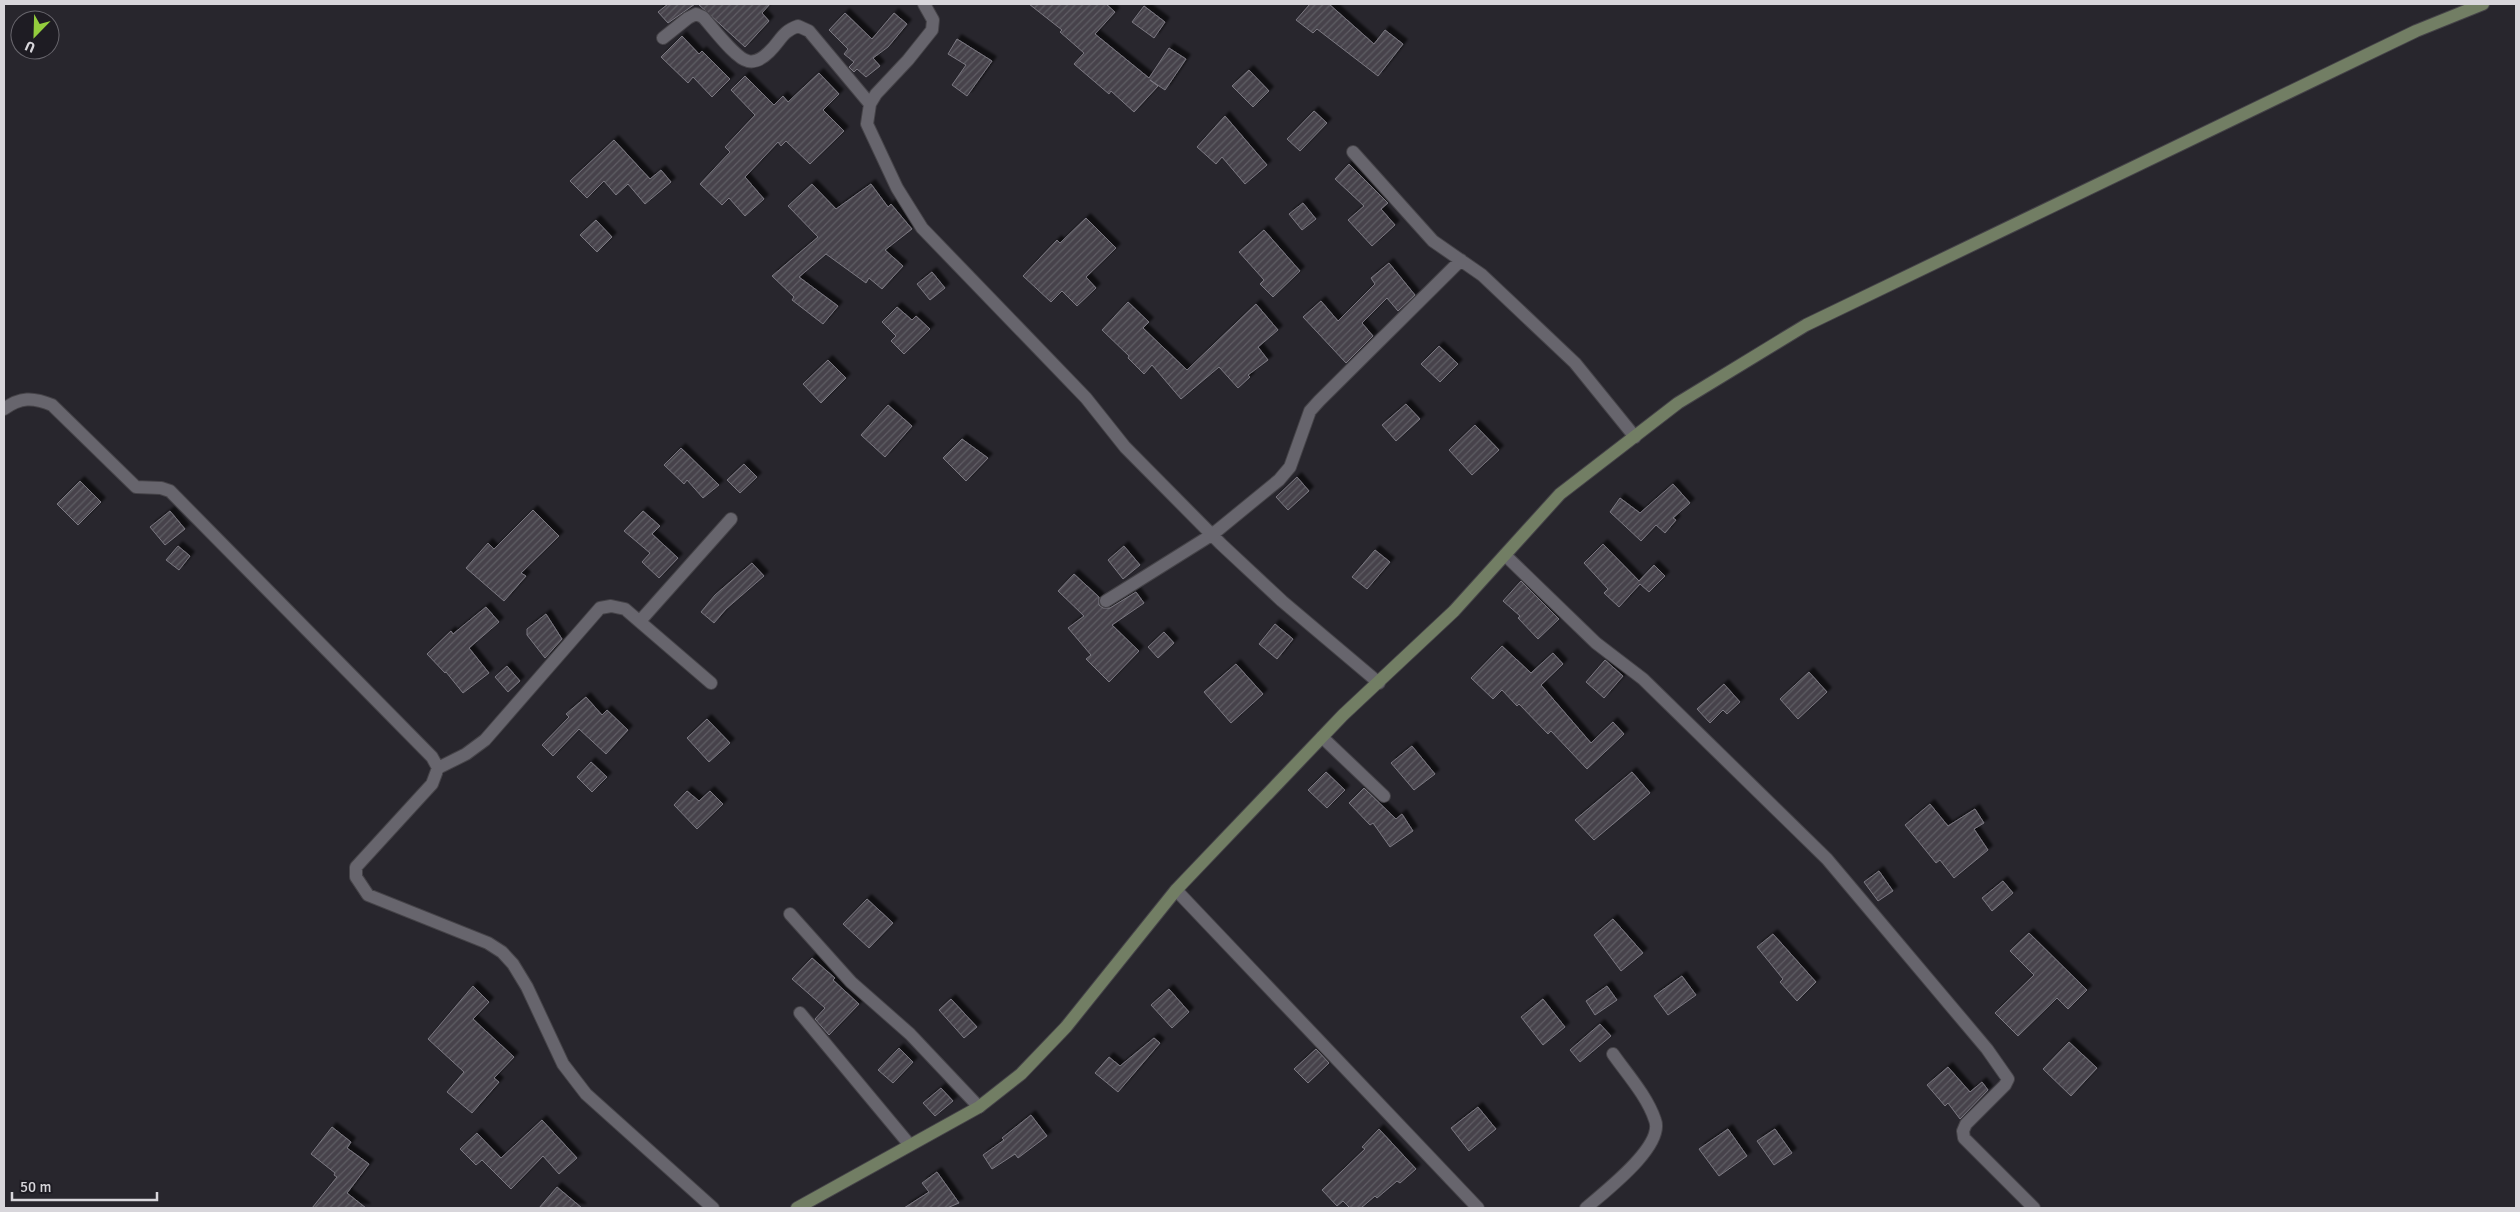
<svg xmlns="http://www.w3.org/2000/svg" width="2520" height="1212" viewBox="0 0 2520 1212" font-family="Signika,sans-serif">
	<style>
		.building { fill: url(#building-hatch); stroke: #7c7982; filter: url(#shadow) }
		.lines { fill: none; stroke-linecap: round; stroke-linejoin: round }
		.minor-casing { stroke: #454348; stroke-width: 14 }
		.secondary-casing { stroke: #454348; stroke-width: 14 }
		.minor { stroke: #67656d; stroke-width: 12 }
		.secondary { stroke: #727e64; stroke-width: 12 }
	</style>
	<defs>
		<pattern id="building-hatch" width="6" height="6" patternUnits="userSpaceOnUse" patternTransform="scale(1.25)"><rect width="6" height="6" fill="#46434b"/><path d="M-1 1l2-2M0 6l6-6M5 7l2-2" fill="none" stroke="#605d64"/></pattern>
		<filter id="shadow"><feDropShadow dx="4.5" dy="-4.5" stdDeviation="1" flood-color="#0009"/></filter>
	</defs>
	<rect width="100%" height="100%" fill="#28262d"/>
	<path class="building" d="M668,4H695L668,23L658,12Z
		M698,4H770L762,13L769,21L745,47Z
		M1029,4H1106L1115,12L1095,34L1149,78L1169,48L1186,59L1165,90L1150,80L1158,86L1134,112L1111,91L1109,94L1074,64L1084,53L1060,32L1062,30Z
		M1310,4H1329L1374,44L1385,30L1403,44L1378,76L1317,29L1313,33L1296,20Z
		M1144,6L1165,22L1154,38L1132,22Z
		M845,13L872,39L894,13L907,24L888,47L873,58L880,66L866,77L857,69L854,72L849,67L854,62L844,54L848,49L829,30Z
		M682,36L699,54L702,51L730,79L712,97L693,77L688,83L661,57Z
		M957,39L992,61L967,96L952,85L966,65L948,54Z
		M1249,70L1269,91L1253,107L1232,86Z
		M819,73L839,94L823,110L844,131L810,164L786,141L781,146L778,142L745,177L764,199L745,216L729,198L722,205L700,184L730,152L725,147L755,115L731,90L745,76L774,105L783,96L788,102Z
		M1314,111L1327,123L1300,151L1287,139Z
		M1225,116L1267,165L1245,184L1222,157L1216,164L1197,147Z
		M614,140L650,179L661,170L671,182L645,204L628,184L616,195L604,181L587,198L570,181Z
		M1349,164L1388,203L1381,209L1395,225L1372,246L1348,220L1364,206L1335,179Z
		M812,184L836,209L871,184L888,207L891,204L912,229L885,250L903,266L882,289L869,278L866,283L826,254L799,277L838,306L823,324L792,300L794,297L772,276L818,237L788,206Z
		M1303,203L1316,219L1302,230L1289,214Z
		M1086,218L1116,248L1086,277L1096,288L1077,306L1062,291L1051,302L1023,276L1057,240L1060,243Z
		M596,220L612,237L597,252L580,235Z
		M1264,230L1300,271L1273,297L1260,284L1264,280L1239,252Z
		M1389,263L1415,295L1398,311L1387,298L1362,323L1373,336L1346,363L1303,317L1321,301L1338,321L1375,284L1371,278Z
		M932,272L945,288L930,300L917,284Z
		M1128,302L1149,322L1143,328L1187,370L1256,304L1278,330L1258,347L1268,360L1248,375L1250,377L1238,388L1219,367L1181,399L1152,365L1144,374L1128,358L1129,356L1102,330Z
		M897,307L912,320L916,316L930,329L904,354L891,341L896,336L882,322Z
		M1439,346L1458,364L1440,382L1421,364Z
		M828,360L846,378L821,403L803,384Z
		M1406,404L1420,419L1396,441L1382,425Z
		M888,405L912,426L885,457L861,435Z
		M1475,425L1499,450L1472,475L1449,450Z
		M962,439L988,458L966,481L943,458Z
		M681,448L719,485L703,498L687,480L684,484L664,465Z
		M744,464L757,477L740,493L727,480Z
		M1297,477L1309,491L1288,510L1276,497Z
		M80,481L101,502L78,525L57,504Z
		M1673,484L1690,503L1673,518L1676,520L1665,533L1656,525L1641,541L1610,512L1620,498L1640,513Z
		M533,510L559,536L521,573L526,576L504,601L466,568L488,543L494,549Z
		M170,511L185,529L165,545L150,527Z
		M643,511L660,526L652,534L678,558L659,578L642,562L650,553L624,531Z
		M1603,544L1639,581L1654,565L1665,576L1649,592L1640,584L1619,607L1604,593L1608,589L1584,563Z
		M178,546L190,556L179,570L166,560Z
		M1124,546L1140,565L1123,579L1108,560Z
		M1375,550L1390,562L1367,589L1352,577Z
		M752,563L764,576L726,609L714,623L701,612L715,595Z
		M1074,574L1099,597V605L1103,608H1110L1136,592L1144,603L1112,625L1139,651L1109,682L1086,659L1091,655L1068,628L1084,616L1058,591Z
		M1521,581L1559,619L1538,639L1518,618L1520,616L1503,601Z
		M486,607L499,622L469,648L489,673L463,693L446,672L445,673L427,654L451,631L453,634Z
		M546,614L562,639L545,658L527,635V629Z
		M1275,624L1293,639L1277,659L1259,644Z
		M1164,632L1174,643L1158,658L1148,647Z
		M1502,646L1531,673L1553,653L1563,664L1541,685L1591,743L1613,722L1624,734L1587,769L1551,731L1548,734L1519,704L1517,706L1502,690L1493,699L1471,678Z
		M1605,660L1623,676L1604,698L1586,682Z
		M1236,664L1263,694L1231,723L1204,692Z
		M507,666L520,681L508,692L495,677Z
		M1809,672L1827,692L1798,719L1780,699Z
		M1724,684L1740,702L1727,714L1723,710L1710,723L1697,709Z
		M586,697L602,715L607,710L628,730L606,754L579,729L553,756L542,745L569,717L566,714Z
		M707,719L730,743L709,762L687,738Z
		M1412,746L1435,774L1414,790L1391,763Z
		M591,762L607,777L592,792L577,777Z
		M1326,772L1345,790L1327,808L1308,790Z
		M1632,772L1650,793L1594,840L1575,820Z
		M1364,788L1396,819L1402,814L1413,831L1390,847L1373,823L1370,825L1349,803Z
		M687,791L699,801L710,791L723,804L697,829L674,805Z
		M1930,804L1948,826L1975,809L1984,823L1974,829L1988,850L1954,878L1940,860L1936,863L1905,825Z
		M1879,871L1893,891L1878,901L1864,882Z
		M2003,881L2013,893L1992,911L1982,898Z
		M867,899L893,923L869,948L843,924Z
		M1613,919L1643,953L1621,971L1594,935Z
		M2029,933L2087,990L2068,1009L2057,998L2018,1036L1995,1013L2034,975L2010,951Z
		M1773,934L1816,982L1797,1001L1780,982L1783,979L1757,947Z
		M812,958L835,978L833,980L859,1004L829,1035L815,1019L825,1008L792,979Z
		M1682,976L1696,995L1668,1015L1654,996Z
		M473,986L489,1002L473,1019L514,1057L494,1078L499,1082L472,1113L447,1092L464,1072L428,1039Z
		M1607,986L1617,1000L1595,1015L1586,1001Z
		M1169,989L1189,1012L1172,1028L1151,1005Z
		M951,999L977,1027L964,1038L939,1010Z
		M1543,999L1565,1027L1543,1045L1521,1017Z
		M1600,1024L1611,1036L1580,1062L1570,1050Z
		M1154,1038L1160,1043L1118,1092L1095,1073L1109,1057L1120,1066Z
		M2069,1042L2097,1068L2071,1096L2043,1069Z
		M899,1048L913,1062L893,1083L878,1070Z
		M1316,1049L1329,1063L1308,1083L1294,1069Z
		M1948,1067L1970,1092L1982,1082L1988,1090L1960,1119L1948,1103L1945,1106L1927,1085Z
		M941,1088L953,1101L935,1116L923,1103Z
		M1478,1107L1496,1129L1469,1151L1451,1128Z
		M1031,1115L1047,1136L1018,1158L1015,1154L992,1169L983,1155L1004,1140L1002,1138Z
		M542,1120L577,1158L559,1174L543,1156L511,1189L482,1160L476,1165L460,1149L477,1133L501,1158Z
		M332,1127L351,1142L347,1148L369,1164L347,1193L366,1208H312L337,1177L334,1175L335,1173L311,1154Z
		M1379,1129L1416,1169L1400,1183L1397,1181L1377,1198L1375,1196L1361,1208H1350L1343,1201L1337,1206L1322,1190L1365,1149L1362,1147Z
		M1728,1129L1747,1156L1719,1176L1699,1149Z
		M1775,1129L1792,1153L1774,1165L1757,1141Z
		M937,1172L959,1203L947,1208H904L929,1192L922,1183Z
		M557,1187L582,1208H539Z"/>
	<g class="lines">
		<defs>
			<path id="minor" d="M924,4L933,20L932,30L908,60L876,94L870,104L867,124L897,188L922,228L1086,398L1125,447L1221,544L1282,601L1379,683
				M663,38L688,18L696,14L703,17C713,28 736,59 748,61C756,63 764,57 769,52C781,41 781,32 798,26L809,31L870,104
				M1353,152L1433,241L1482,275L1575,363L1635,437
				M4,409C20,397 33,397 52,405L136,487L161,488L170,491L432,757L438,768L432,784L356,867V877L368,895L488,943L502,952L513,964L527,987L563,1064L586,1094L713,1208
				M1505,555L1596,643L1643,679L1827,859L1987,1049L2008,1079L2005,1085L1966,1124L1963,1131L1964,1138L2034,1208
				M1106,601L1213,534L1279,480L1290,467L1310,411L1319,401L1461,260
				M640,621L731,519
				M1322,737L1384,796
				M438,768L466,754L485,740L600,608L611,606L625,609L711,683
				M1176,890L1478,1208
				M790,914L851,982L910,1034L979,1107
				M800,1013L909,1144
				M1586,1208C1604,1192 1665,1146 1655,1120C1647,1096 1627,1074 1613,1054"/>
			<path id="secondary" d="M797,1208L979,1107L1021,1074L1066,1027L1176,890L1343,715L1454,611L1560,494L1678,403L1806,325L2416,31L2483,4"/>
		</defs>
		<use href="#minor" class="minor-casing"/>
		<use href="#secondary" class="secondary-casing"/>
		<use href="#minor" class="minor"/>
		<use href="#secondary" class="secondary"/>
	</g>
	<rect width="2520" height="1212" fill="none" stroke="#d8d6db" stroke-width="10"/>
	<g transform="translate(35 35) rotate(203)"><circle r="24" fill="#1e1c23" stroke="#68666d"/>
	<path d="M0-4L9 19L0 12L-9 19Z" fill="#93cd3d"/>
	<text y="-8" font-size="14" font-weight="bold" text-anchor="middle" fill="#d8d6db">U</text>
	</g>
	<path d="M12 1192v8h145v-8" fill="none" stroke="#d8d6db" stroke-width="2.5"/>
	<text x="20" y="1192" font-size="15" fill="#d8d6db" stroke="#1e1c23" stroke-width="4" paint-order="stroke">50 m</text>
</svg>
